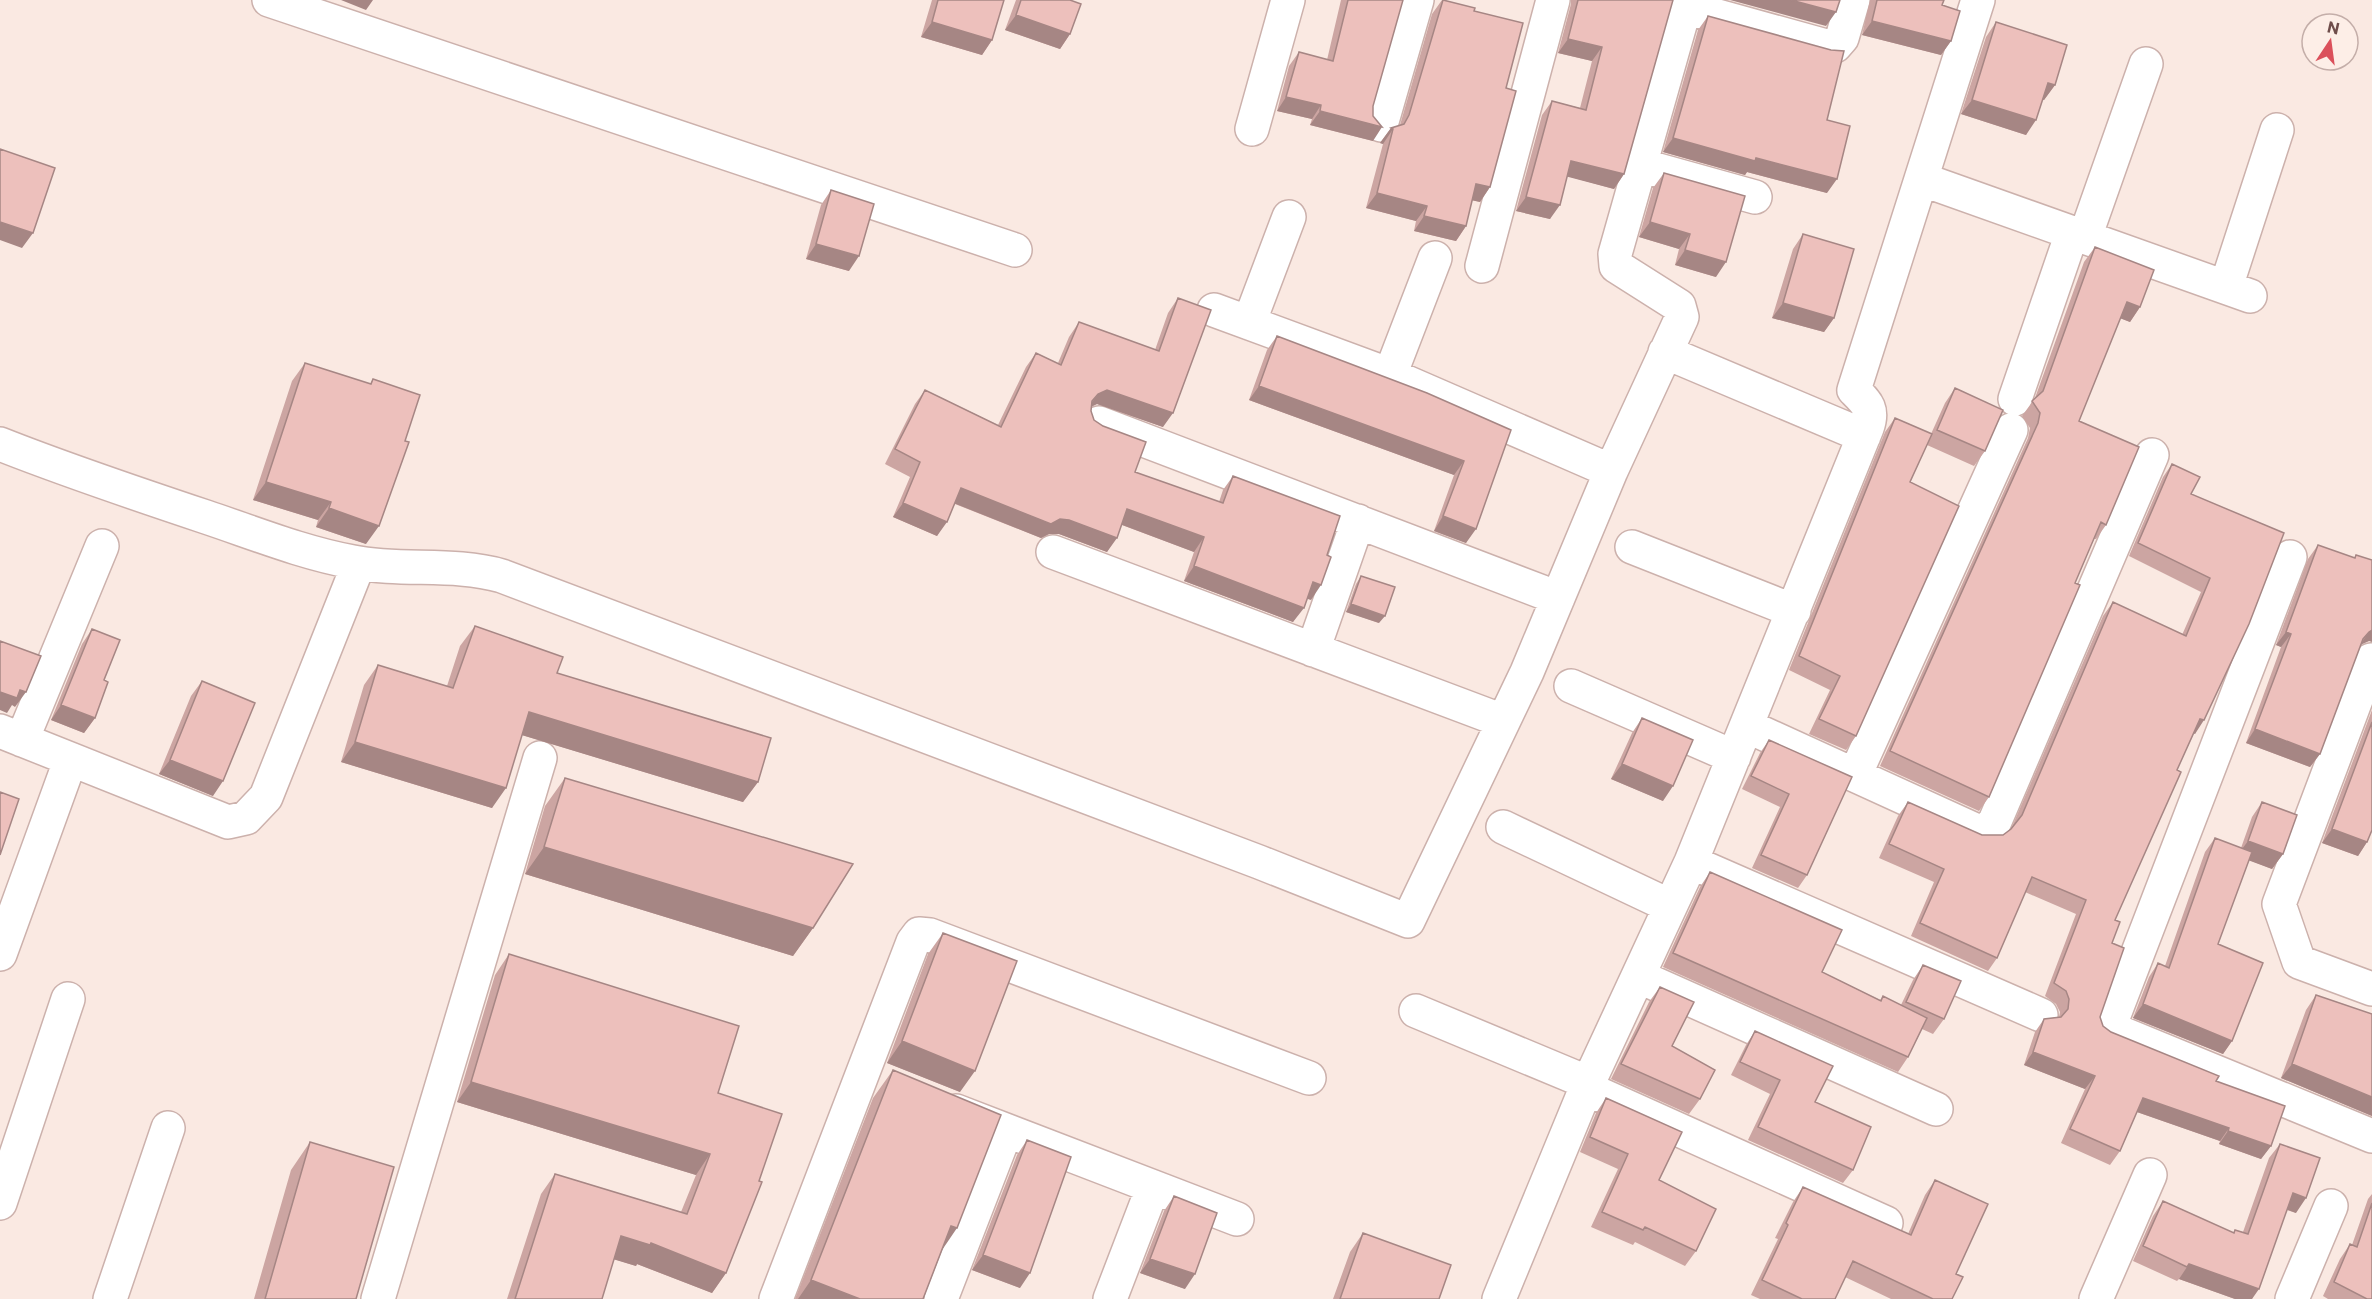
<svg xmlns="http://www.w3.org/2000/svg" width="2372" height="1299" viewBox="0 0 2372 1299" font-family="Commissioner,sans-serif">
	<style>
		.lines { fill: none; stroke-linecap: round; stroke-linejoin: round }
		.minor-casing { stroke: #ccb1ac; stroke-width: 36 }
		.minor { stroke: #fff; stroke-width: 33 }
		.wall { fill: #cca5a2 }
		.shaded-wall { fill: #a68684 }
		.building { fill: #edc0bc; stroke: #a68684; stroke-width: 1.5 }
	</style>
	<rect width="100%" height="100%" fill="#fae9e2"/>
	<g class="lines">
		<defs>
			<path id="minor" d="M269,0L1015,250
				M1685,7L1826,46H1835L1842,38L1853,0
				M1381,125L1417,0
				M1252,129L1288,0
				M1640,165L1755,197
				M1921,179L2250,296
				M2085,237L2146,64
				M1482,266L1553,0
				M2226,287L2277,130
				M1214,310L1390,375L1611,471
				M1249,323L1289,217
				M1665,352L1864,436
				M1390,375L1435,258
				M2015,399L2072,233
				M1099,423L1558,598
				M0,444C68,471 137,494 206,517C254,533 303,553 353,562C403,572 453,562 502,576L1259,862L1408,921L1527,672L1611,471L1682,317L1679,306L1616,266L1615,254L1687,0
				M1632,547L1794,611
				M1053,552L1503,721
				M2290,557L2109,1028L2372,1136
				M1313,650L1358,521
				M2371,660L2279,904L2299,962L2372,989
				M1571,686L1734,757
				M1747,726L1975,830L1987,831L1995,821L2152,455
				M0,731L228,822L246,818L266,797L359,563
				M22,740L102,546
				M1855,775L2011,430
				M1503,827L1670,906
				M1691,862L2041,1015
				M0,954L70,761
				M1640,977L1936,1109
				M1416,1011L1589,1083
				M1586,1088L1886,1223
				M956,1111L1237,1219
				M0,1203L68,999
				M110,1299L168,1128
				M378,1299L540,758
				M776,1299L913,942L919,934L930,935L1309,1078
				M941,1299L1006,1131
				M1110,1299L1153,1187
				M1499,1299L1586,1088L1691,862L1867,428C1874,409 1867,403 1854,390L1978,0
				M2096,1299L2150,1175
				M2292,1299L2331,1206"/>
		</defs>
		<use href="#minor" class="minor-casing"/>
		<use href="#minor" class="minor"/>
	</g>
	<path class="wall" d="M932,0H1004L992,40L982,55L921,37Z
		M1016,0H1070V34L1060,49L1005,30Z
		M1341,0H1403L1373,106V141L1310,125L1312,119L1277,111L1289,66L1299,52L1327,60Z
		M1442,0L1474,11L1506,88L1490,187L1480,202L1472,200L1466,226L1456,241L1414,231L1416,221L1366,208L1383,144L1380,143L1391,128L1400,125L1432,14Z
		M1571,0H1673L1624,174L1614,189L1567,176L1550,219L1516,211L1542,115L1552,101L1580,108L1592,61L1558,53L1571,4Z
		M1870,0H1944L1942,5L1951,41L1941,55L1862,35Z
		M1708,16L1827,120V193L1747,172L1745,175L1663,152L1698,30Z
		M1996,22L2055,85L2044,100L2043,99L2026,135L1961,114L1986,37Z
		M1664,173L1716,277L1675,265L1679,249L1639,237L1653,188Z
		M831,190L849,271L806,259L821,205Z
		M1803,234L1834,318L1824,332L1772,318L1793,249Z
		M2095,247L2140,307L2130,322L2120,318L2079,421L2106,525L2096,539H2094L2075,583L1989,797L1979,811L1880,766L2028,438L2030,428L2022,416L2035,398L2084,262Z
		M1178,298L1163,427L1097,404L1091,407V411L1094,420L1135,472L1219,502L1223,490L1233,476L1311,600L1307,598L1293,622L1184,581L1194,552L1122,525L1107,552L1059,534H1049L1041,538L955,504L937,536L893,517L910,477L885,464L915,404L925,390L998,425L1026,367L1036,353L1058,363L1069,337L1079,322L1155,350L1168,313Z
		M1277,336L1511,430L1466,543L1434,531L1454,475L1249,400L1267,350Z
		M305,363L370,384L373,379L366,544L316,527L318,520L253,500L292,381Z
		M1955,388L1985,451L1974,466L1927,445L1910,482L1856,736L1846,750L1809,734L1830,690L1789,670L1885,432L1895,418L1931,434L1945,403Z
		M2172,464L2191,494L2284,533L2195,734L2194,733L2177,770L2115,920L2112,943L2100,1017L2103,1026L2111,1032L2216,1081L2271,1146L2261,1159L2219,1144L2220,1141L2137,1112L2120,1151L2110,1165L2061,1143L2085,1089L2024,1065L2035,1032L2044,1019L2059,1017L2060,1012L2056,1004L2045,996L2076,914L2025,892L1997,958L1988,971L1911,936L1934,882L1879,858L1898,816L1908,802L1982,835H2003L2011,829L2103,616L2113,602L2182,635L2201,592L2129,556L2163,477Z
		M2318,545L2354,558L2356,555L2369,641L2361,644L2320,754L2310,767L2246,743L2281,647L2276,645L2308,559Z
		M1361,576L1379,623L1346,612L1356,584Z
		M475,626L557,673L758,782L743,802L522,735L492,808L341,762L364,685L378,665L447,686L460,646Z
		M92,629L104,680L95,718L84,733L51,720L82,644Z
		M202,681L213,796L159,774L191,696Z
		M2372,710V830L2367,842L2358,856L2322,843Z
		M1642,718L1663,801L1611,779L1632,733Z
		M1769,740L1852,777L1807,875L1798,888L1752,868L1780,807L1742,789L1760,753Z
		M565,778L813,928L793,956L525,874L545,806Z
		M2262,802L2283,854L2272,869L2249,860L2218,944L2232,1041L2223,1054L2133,1018L2149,977L2158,963L2165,966L2205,852L2215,838L2241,848L2252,817Z
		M1710,872L1822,972L1880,1000L1883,996L1901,1005L1913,980L1923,965L1944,1019L1933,1034L1922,1029L1908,1057L1898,1072L1663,967L1700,887Z
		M943,933L960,1092L887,1063L928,954Z
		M509,954L718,1093L726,1273L712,1293L637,1264L636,1266L614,1259L602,1299H507L541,1194L555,1174L681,1212L696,1175L457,1102L495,975Z
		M1660,987L1672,1046L1700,1099L1689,1114L1611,1079L1649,1002Z
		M2316,995L2372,1014V1116L2281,1078L2306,1010Z
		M1755,1031L1853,1170L1843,1183L1748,1140L1770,1094L1731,1075L1746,1045Z
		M893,1070L942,1250L923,1299H795L873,1098Z
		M1606,1098L1659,1180L1696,1251L1685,1266L1635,1242L1633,1245L1591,1227L1618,1169L1580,1152L1596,1113Z
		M1027,1140L1020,1288L972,1270L1017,1155Z
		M310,1142L356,1299H254L291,1170Z
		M2280,1144L2296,1213L2287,1210L2252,1299H2235L2179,1279L2177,1281L2133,1261L2153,1216L2163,1201L2233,1233L2235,1230L2243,1232L2269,1158Z
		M1935,1180L1956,1274L1952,1299H1891L1845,1277L1835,1299H1760L1751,1295L1778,1239L1775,1238L1793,1202L1803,1187L1908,1234L1925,1195Z
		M2372,1194V1299H2328L2323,1296L2340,1259L2350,1244L2352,1245L2368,1199Z
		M1174,1196L1185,1289L1140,1273L1164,1211Z
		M1363,1233L1439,1299H1333L1350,1252Z"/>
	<path class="shaded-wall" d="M341,0H373L366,10Z
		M1730,0H1791L1836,12L1826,26Z
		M1016,15L1070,34L1060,49L1005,30Z
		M1872,21L1951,41L1941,55L1862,35Z
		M932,22L992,40L982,55L921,37Z
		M1568,39L1602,47L1592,61L1558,53Z
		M2048,83L2055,85L2044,100L2038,98Z
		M1286,97L1321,105L1312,119L1277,111Z
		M1972,100L2036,120L2026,135L1961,114Z
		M1320,111L1382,127L1373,141L1310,125Z
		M1391,128L1393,129L1383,144L1380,143Z
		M1673,138L1756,158L1837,179L1827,193L1747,172L1745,175L1663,152Z
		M1571,161L1624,174L1614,189L1561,175Z
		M1476,184L1490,187L1480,202L1466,199Z
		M1377,193L1427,206L1416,221L1366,208Z
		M1526,197L1560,205L1550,219L1516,211Z
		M1424,216L1466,226L1456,241L1414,231Z
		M0,222L33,233L22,248L0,240Z
		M1650,222L1690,234L1679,249L1639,237Z
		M816,244L859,256L849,271L806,259Z
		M1685,250L1726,262L1716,277L1675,265Z
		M2127,302L2140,307L2130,322L2117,317Z
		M1783,303L1834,318L1824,332L1772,318Z
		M1259,386L1464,461L1454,475L1249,400Z
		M1107,390L1173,413L1163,427L1097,404L1088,408L1082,416L1098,394Z
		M266,482L331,502L318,520L253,500Z
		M961,488L1060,519L1069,520L1117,538L1107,552L1059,534H1049L1041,538L951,502Z
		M903,503L947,522L937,536L893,517Z
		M329,508L379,526L366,544L316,527Z
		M1127,509L1204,537L1194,552L1117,523Z
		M1443,516L1476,529L1466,543L1434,531Z
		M1194,566L1304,608L1293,622L1184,581Z
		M1313,582L1321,585L1311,600L1302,597Z
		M1351,604L1385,616L1379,623L1346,612Z
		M2372,630V642L2369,641L2360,645L2369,632Z
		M2286,632L2291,634L2281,647L2276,645Z
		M20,690L26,692L15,707L12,705L7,713L0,710V692Z
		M61,705L95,718L84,733L51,720Z
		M529,712L758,782L743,802L515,733Z
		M2200,719L2204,720L2195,734L2191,732Z
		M2255,729L2320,754L2310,767L2246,743Z
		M355,742L506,788L492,808L341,762Z
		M170,760L223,781L213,796L159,774Z
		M1622,764L1673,786L1663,801L1611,779Z
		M2332,829L2367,842L2358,856L2322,843Z
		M2248,841L2283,854L2272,869L2237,856Z
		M544,847L813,928L793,956L525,874Z
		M2143,1004L2232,1041L2223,1054L2133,1018Z
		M902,1041L975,1071L960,1092L887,1063Z
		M2033,1052L2095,1076L2085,1089L2024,1065Z
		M2292,1064L2372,1097V1116L2281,1078Z
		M471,1082L710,1154L696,1175L457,1102Z
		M2143,1098L2229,1128L2220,1141L2134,1111Z
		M2228,1131L2271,1146L2261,1159L2219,1144Z
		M2293,1193L2306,1198L2296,1213L2283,1208Z
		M951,1226L957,1228L938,1256Z
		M621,1236L651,1243L726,1273L712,1293L637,1264L636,1266L606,1257Z
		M983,1255L1030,1273L1020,1288L972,1270Z
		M1150,1259L1195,1274L1185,1289L1140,1273Z
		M2189,1264L2259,1289L2252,1299H2235L2179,1279Z
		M811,1280L860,1299H798Z"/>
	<path class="building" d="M938,0H1004L992,40L932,22Z
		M1021,0H1070L1081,4L1070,34L1016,15Z
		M1348,0H1403L1373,106V116L1382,127L1320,111L1321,105L1286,97L1299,52L1333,61Z
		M1443,0L1475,8L1474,11L1523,23L1506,88L1516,91L1490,187L1476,184L1466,226L1424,216L1427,206L1377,193L1393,129L1391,128L1404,124L1409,115Z
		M1578,0H1673L1624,174L1571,161L1560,205L1526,197L1552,101L1586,110L1602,47L1568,39Z
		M1791,0H1840L1836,12Z
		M1877,0H1944L1942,5L1960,11L1951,41L1872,21Z
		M1708,16L1831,50L1844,51L1827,120L1850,126L1837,179L1756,158L1755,161L1673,138Z
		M1996,22L2067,45L2055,85L2048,83L2036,120L1972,100Z
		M0,149L55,168L33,233L0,222Z
		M1664,173L1745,196L1726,262L1685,250L1690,234L1650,222Z
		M831,190L874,204L859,256L816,244Z
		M1803,234L1854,249L1834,318L1783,303Z
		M2095,247L2154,270L2140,307L2127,302L2079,421L2139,447L2106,525L2101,522L2075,583L2080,585L1989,797L1890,751L2038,423L2040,413L2032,401L2043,391Z
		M1178,298L1211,310L1173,413L1107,390L1098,394L1092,401L1091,411L1094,420L1103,426L1146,442L1135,472L1223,503L1233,476L1340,516L1327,555L1331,557L1321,585L1313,582L1304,608L1194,566L1204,537L1127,509L1117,538L1069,520L1060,519L1051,524L961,488L947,522L903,503L920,462L895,449L925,390L1001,427L1036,353L1061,365L1079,322L1159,351Z
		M1277,336L1427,393L1511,430L1476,529L1443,516L1464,461L1259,386Z
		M305,363L371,384L373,379L420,395L405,441L409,442L379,526L329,508L331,502L266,482Z
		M1955,388L2003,410L1985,451L1937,430Z
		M1895,418L1932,434L1910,482L1959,506L1856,736L1819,719L1840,676L1799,656Z
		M2172,464L2200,477L2191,494L2284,533L2249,624L2204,720L2200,719L2177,770L2181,772L2115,920L2120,922L2112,943L2124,948L2100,1017L2103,1026L2111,1032L2219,1076L2216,1081L2285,1106L2271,1146L2228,1131L2229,1128L2143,1098L2120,1151L2070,1129L2095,1076L2033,1052L2044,1019L2061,1017L2068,1009L2069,999L2066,991L2054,983L2086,900L2032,877L1997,958L1920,923L1944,869L1889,844L1908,802L1982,835H2003L2011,829L2022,815L2113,602L2186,636L2210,578L2138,543Z
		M2318,545L2355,558L2356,555L2372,560V630L2369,632L2363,639L2320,754L2255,729L2291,634L2286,632Z
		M1361,576L1395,587L1385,616L1351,604Z
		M475,626L563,657L557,673L771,738L758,782L529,712L506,788L355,742L378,665L453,688Z
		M92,629L120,640L104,680L108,682L95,718L61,705Z
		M0,641L41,656L26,692L20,690L17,698L0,692Z
		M202,681L255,703L223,781L170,760Z
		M1642,718L1693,740L1673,786L1622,764Z
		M2372,722V830L2367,842L2332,829Z
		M1769,740L1852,777L1807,875L1761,855L1789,794L1751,776Z
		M565,778L853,864L813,928L544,847Z
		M0,792L19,799L0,855Z
		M2262,802L2297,815L2283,854L2248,841Z
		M2215,838L2252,852L2218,944L2263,963L2232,1041L2143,1004L2158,963L2169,968Z
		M1710,872L1842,930L1822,972L1881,1001L1883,996L1927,1018L1908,1057L1673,953Z
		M943,933L1017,961L975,1071L902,1041Z
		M509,954L739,1026L718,1093L782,1114L759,1181L762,1182L726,1273L651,1243L650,1245L621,1236L602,1299H515L555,1174L687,1214L710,1154L471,1082Z
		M1923,965L1961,981L1944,1019L1906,1002Z
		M1660,987L1694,1002L1672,1046L1715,1070L1700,1099L1621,1064Z
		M2316,995L2372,1014V1097L2292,1064Z
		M1755,1031L1833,1066L1815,1102L1871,1127L1853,1170L1758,1127L1780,1080L1740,1062Z
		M893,1070L1001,1115L957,1228L951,1226L923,1299H860L811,1280Z
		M1606,1098L1682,1132L1659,1180L1716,1209L1696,1251L1645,1227L1643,1230L1602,1212L1628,1154L1590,1137Z
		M1027,1140L1071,1157L1030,1273L983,1255Z
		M310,1142L394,1167L356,1299H265Z
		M2280,1144L2320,1158L2306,1198L2293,1193L2259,1289L2189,1264L2187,1267L2143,1246L2163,1201L2234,1233L2235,1230L2248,1234Z
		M1935,1180L1988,1204L1956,1274L1963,1277L1952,1299H1933L1853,1261L1835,1299H1802L1762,1280L1788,1225L1786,1223L1803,1187L1911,1235Z
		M1174,1196L1217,1213L1195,1274L1150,1259Z
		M2372,1203V1299H2367L2334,1282L2350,1244L2357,1247Z
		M1363,1233L1451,1265L1439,1299H1340Z"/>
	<g transform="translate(2330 42) rotate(13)"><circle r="28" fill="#fdeee7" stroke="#c4aea9" stroke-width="1.5"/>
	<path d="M0-4.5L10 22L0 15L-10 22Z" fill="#db505b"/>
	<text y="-9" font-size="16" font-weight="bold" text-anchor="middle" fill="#6f4d4b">N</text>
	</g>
</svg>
